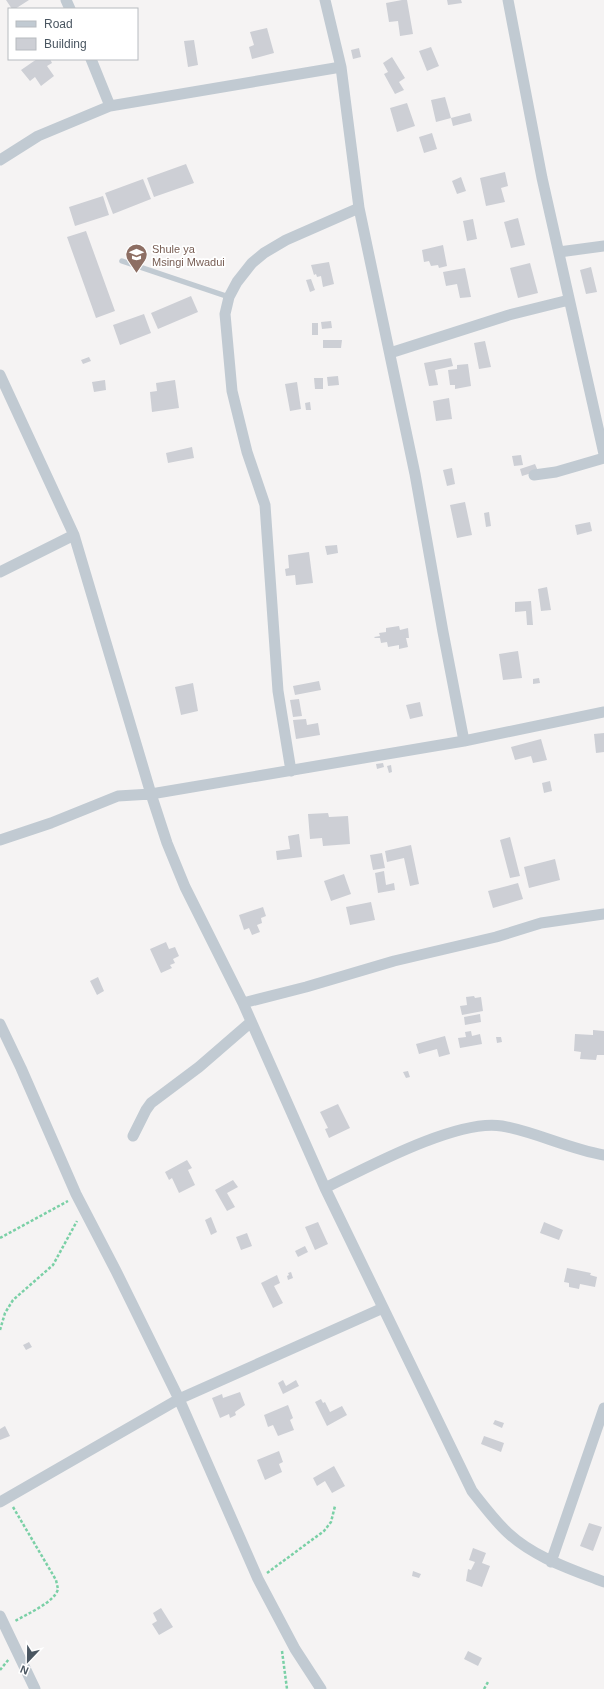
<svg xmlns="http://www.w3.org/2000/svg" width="604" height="1689" viewBox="0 0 604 1689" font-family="Helvetica,sans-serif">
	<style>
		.building { fill: #cdcfd5 }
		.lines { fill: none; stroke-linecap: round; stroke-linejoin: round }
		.path { stroke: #7ad0a6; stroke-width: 2.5; stroke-dasharray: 3 2; stroke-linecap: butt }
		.lane { stroke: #c1cad2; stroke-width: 5.5 }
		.street { stroke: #c1cad2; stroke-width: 11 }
		.labels { text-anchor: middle; stroke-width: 3.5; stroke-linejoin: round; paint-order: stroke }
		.education-label { font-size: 11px; fill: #785e54; stroke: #fff; text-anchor: start }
	</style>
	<rect width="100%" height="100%" fill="#f5f3f3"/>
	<path class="building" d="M6,0H29L15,9H12Z
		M402,0H407L413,34L400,36L398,21L389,22L386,3Z
		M447,0H461L462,3L448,5Z
		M267,28L274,53L252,59L249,47L254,45L250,32Z
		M194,40L198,65L188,67L184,41Z
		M431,47L439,66L427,71L419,51Z
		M359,48L361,57L353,59L351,50Z
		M392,57L405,78L399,82L404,90L395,94L384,74L388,72L383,63Z
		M37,59H50L52,63L47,66L54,76L41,86L35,77L30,81L21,70Z
		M445,97L451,118L436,122L431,100Z
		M407,103L415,126L397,132L390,108Z
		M470,113L472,121L453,126L451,118Z
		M432,133L437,149L424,153L419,137Z
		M186,164L194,183L154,197L147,178Z
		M505,172L508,186L501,188L505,202L486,206L480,178Z
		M461,177L466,191L457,194L452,181Z
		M143,179L151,199L113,214L105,193Z
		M103,196L109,215L75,226L69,207Z
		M518,218L525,245L511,248L504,222Z
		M473,219L477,239L467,241L463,221Z
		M86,231L115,311L96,318L67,237Z
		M443,245L447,266L439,268L438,265L431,266L429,261L424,262L422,250Z
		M329,262L334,284L323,287L321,276L317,277L316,274L314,275L311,265Z
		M530,263L538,293L518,298L510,268Z
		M591,267L597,292L586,294L580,270Z
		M465,268L471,297L460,298L457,284L446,286L443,272Z
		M311,279L315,290L310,292L306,280Z
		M191,296L198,312L158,329L151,313Z
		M144,314L151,333L120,345L113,325Z
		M331,321L332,328L322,329L321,322Z
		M312,323H318V335H312Z
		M323,340H342L341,348H323Z
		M485,341L491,367L479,369L474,343Z
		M89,357L91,361L83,364L81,360Z
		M451,358L453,366L435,370L438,385L429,386L424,363Z
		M468,364L471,386L455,389V385H450L448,370L457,369V365Z
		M338,376L339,385L328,386L327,377Z
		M314,378H323V389H315Z
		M105,380L106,390L94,392L92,382Z
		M175,380L179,408L152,412L150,392L157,391L156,383Z
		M297,382L301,409L290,411L285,384Z
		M449,398L452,419L436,421L433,401Z
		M310,402L311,410H306L305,403Z
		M192,447L194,458L168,463L166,453Z
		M521,455L523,465L514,466L512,456Z
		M535,464L538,471L522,476L520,469Z
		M452,468L455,484L447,486L443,470Z
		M465,502L472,535L457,538L450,505Z
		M489,512L491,526L486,527L484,513Z
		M590,522L592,531L577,535L575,525Z
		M337,545L338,553L327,555L325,546Z
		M309,552L313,583L296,585L295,575L286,576L285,569L289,568L288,555Z
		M547,587L551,610L541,611L538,589Z
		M531,601L533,625H527L526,611L515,612V602Z
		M399,626L400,630L408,628L409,638H406L408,647L399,649V645L388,647L387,642L381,643L380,638H375L374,637L380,636L379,633L386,632V628Z
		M518,651L522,678L503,680L499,654Z
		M539,678L540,683L533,684V679Z
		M319,681L321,690L295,695L293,686Z
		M193,683L198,711L181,715L175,687Z
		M299,699L302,716L293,717L290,700Z
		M420,702L423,716L410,719L406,705Z
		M306,719L307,725L318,723L320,735L296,739L293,720Z
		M604,733V752L596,753L594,734Z
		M541,739L547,760L533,763L531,756L515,760L511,747Z
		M383,763L384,767L377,769L376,764Z
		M391,765L392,772L389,773L387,766Z
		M550,781L552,791L544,793L542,783Z
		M328,813L329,817L348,816L350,844L323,846L322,838L310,839L308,814Z
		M299,834L302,857L277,860L276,851L290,849L288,836Z
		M510,837L520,876L510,878L500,840Z
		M411,845L419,884L410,886L404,858L387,862L385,851Z
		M382,853L385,868L373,870L370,855Z
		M555,859L560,880L529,888L524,867Z
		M384,871L386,885L394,883L395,890L378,893L375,873Z
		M344,874L351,894L331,901L324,881Z
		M518,883L523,899L493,908L488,891Z
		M371,902L375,920L350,925L346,907Z
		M263,907L266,916L261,918L262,923L257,925L260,932L252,935L249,928L244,930L239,915Z
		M166,942L169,949L175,947L179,956L173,959L175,963L170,965L172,968L161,973L150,949Z
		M98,977L104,991L97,995L90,981Z
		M474,996L475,998L481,997L483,1011L462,1015L460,1006L467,1005L466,997Z
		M480,1014L481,1022L465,1025L464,1017Z
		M593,1030L604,1031V1055H597L596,1060L580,1059L581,1052L574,1051L575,1034L593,1035Z
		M471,1031L472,1036L480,1034L482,1044L460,1048L458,1038L466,1037L465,1032Z
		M445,1036L450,1054L439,1057L437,1049L419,1054L416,1044Z
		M496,1037H501L502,1042L497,1043Z
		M408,1071L410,1077L406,1078L403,1072Z
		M338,1104L350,1128L329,1138L325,1129L328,1128L320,1112Z
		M187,1160L192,1168L188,1170L195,1185L179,1193L172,1178L169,1180L165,1172Z
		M233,1180L238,1187L227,1193L235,1207L227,1211L215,1190Z
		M211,1217L217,1232L211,1235L205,1220Z
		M318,1222L328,1244L315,1250L305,1227Z
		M544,1222L563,1230L559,1240L540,1233Z
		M247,1233L252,1246L241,1250L236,1237Z
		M305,1246L308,1252L298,1257L295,1251Z
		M567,1268L591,1273L590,1275L597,1277L595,1287L580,1284L579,1289L569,1287V1283L564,1282Z
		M291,1272L293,1278L288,1280L287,1276L289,1275L288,1273Z
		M277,1275L280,1283L274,1286L283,1303L273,1308L261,1283Z
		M29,1342L32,1347L26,1350L23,1345Z
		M283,1380L286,1386L296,1380L299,1386L283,1394L278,1383Z
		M240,1392L245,1405L235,1412L236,1415L230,1418L229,1414L220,1418L212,1398L222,1394L223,1398Z
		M321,1399L323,1403L325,1402L330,1412L342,1406L347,1415L327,1426L315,1402Z
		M288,1405L293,1418L290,1420L294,1430L278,1436L273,1425L268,1427L264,1415Z
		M495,1420L504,1423L502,1428L493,1424Z
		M5,1426L10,1436L0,1440V1429Z
		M484,1436L504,1443L501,1452L481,1444Z
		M279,1451L283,1462L279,1464L282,1472L265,1480L257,1460Z
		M334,1466L345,1486L332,1493L325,1481L317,1486L313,1478Z
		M589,1523L602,1527L593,1551L580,1546Z
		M473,1548L486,1553L482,1563L490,1566L482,1587L466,1581L468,1569L471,1570L475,1562L469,1560Z
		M413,1571L421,1574L419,1578L412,1576Z
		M161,1608L173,1627L159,1635L152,1624L157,1621L153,1613Z
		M468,1651L482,1658L478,1666L464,1659Z"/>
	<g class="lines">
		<path class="path" d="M0,1238L68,1201
			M0,1330L5,1313L13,1300L53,1265L77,1221
			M13,1507L56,1580L58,1589C55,1602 27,1614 15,1621
			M267,1573L324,1531L331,1522L335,1506
			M282,1651L287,1689
			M0,1670L9,1659
			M484,1689L488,1682"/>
		<path class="lane" d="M122,261L229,297"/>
		<path class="street" d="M66,0L70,9
			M325,0L341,67L359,208L415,474L443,632L464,741
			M508,0L542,178L604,454
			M91,59L110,106
			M0,160L38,136L110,106L341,67
			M559,252L604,246
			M390,353L509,315L569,300
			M0,375L74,535L151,794L167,843L185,887L243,1003L325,1188L472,1491C483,1505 495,1521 508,1533C535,1558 571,1569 604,1582
			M534,475L556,472L604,458
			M0,572L74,535
			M291,771L278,691L265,505L247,452L232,391L225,314L229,297L237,282L252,263L264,253L286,240L359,208
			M0,840L51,823L118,796L151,794L464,741L604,712
			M243,1003L306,987L394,961L496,937L541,923L604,914
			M0,1024L21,1068L76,1194L116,1271L179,1399L258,1579L295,1649L321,1689
			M133,1136L146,1110L151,1103L199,1067L251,1022
			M325,1188C366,1168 458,1118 502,1126C536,1132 569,1149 604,1155
			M0,1502L179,1399L383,1308
			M551,1562L604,1408
			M0,1616L35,1689"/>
	</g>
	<defs>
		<symbol id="school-pin" viewBox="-11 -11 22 30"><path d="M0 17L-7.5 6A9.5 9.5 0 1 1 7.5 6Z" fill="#8d6e63" stroke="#fff"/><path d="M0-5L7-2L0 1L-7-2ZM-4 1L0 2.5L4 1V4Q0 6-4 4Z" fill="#fff"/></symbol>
	</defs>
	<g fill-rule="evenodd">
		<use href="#school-pin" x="124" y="242" width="25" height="34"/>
	</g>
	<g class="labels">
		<g class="education-label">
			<text x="152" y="253">Shule ya<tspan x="152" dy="13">Msingi Mwadui</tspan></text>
		</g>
	</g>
	<rect x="8" y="8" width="130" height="52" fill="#ffffff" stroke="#b7bbc0"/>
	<rect x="16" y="21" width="20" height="6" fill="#c1cad2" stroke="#b7bbc0"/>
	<text x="44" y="28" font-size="12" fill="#4a5661">Road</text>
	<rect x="16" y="38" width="20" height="12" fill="#cdcfd5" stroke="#b7bbc0"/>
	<text x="44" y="48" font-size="12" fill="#4a5661">Building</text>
	<g transform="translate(28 1661) rotate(202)" stroke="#ffffff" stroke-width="3" paint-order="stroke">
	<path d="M0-3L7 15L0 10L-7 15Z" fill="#4a5661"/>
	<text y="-6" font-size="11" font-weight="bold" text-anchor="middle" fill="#4a5661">N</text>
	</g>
</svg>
